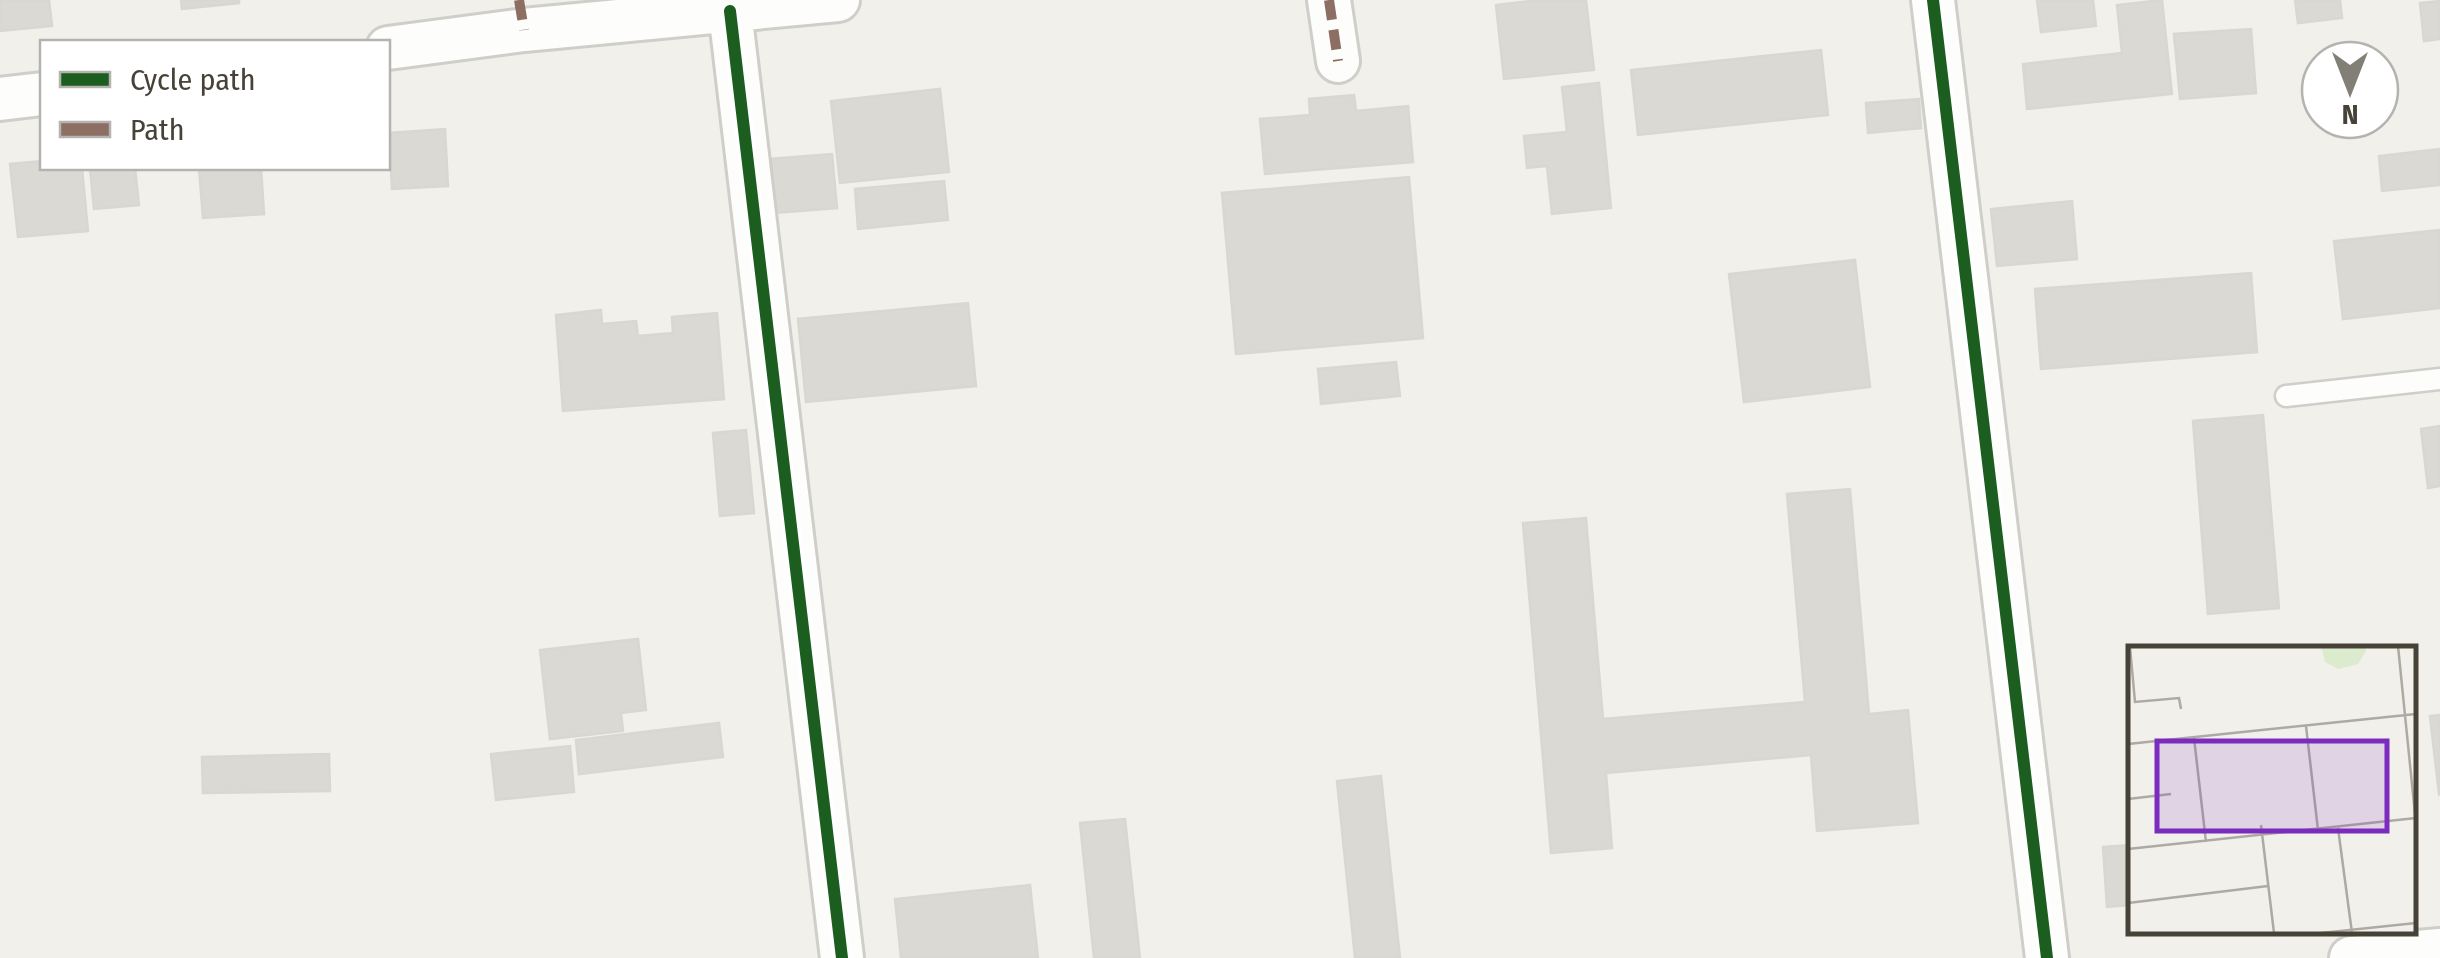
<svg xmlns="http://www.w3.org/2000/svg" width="2440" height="958" viewBox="0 0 2440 958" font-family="'Fira Sans Condensed',sans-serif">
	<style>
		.building { fill: #dad9d4; stroke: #d9d7d1; stroke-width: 2.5 }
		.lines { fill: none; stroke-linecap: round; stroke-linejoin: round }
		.lane-casing { stroke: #cfcec9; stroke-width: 25 }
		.street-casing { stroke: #cfcec9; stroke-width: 48 }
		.lane { stroke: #fdfdfc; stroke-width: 20 }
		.street { stroke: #fdfdfc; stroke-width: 42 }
		.quiet { stroke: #8d6e63; stroke-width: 10; stroke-dasharray: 20 10; stroke-linecap: butt }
		.cycleway-casing { stroke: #fff; stroke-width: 19 }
		.cycleway { stroke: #1b5e20; stroke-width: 12 }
		.inset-road { fill: none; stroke: #adaaa3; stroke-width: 2.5 }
		.view { fill: #7b2cbf; fill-opacity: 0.15; stroke: #7b2cbf; stroke-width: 5 }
		.inset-edge { fill: none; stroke: #474238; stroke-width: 5 }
	</style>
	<rect width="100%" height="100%" fill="#f1f0eb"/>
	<path class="building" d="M0,0H49L52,26L0,31Z
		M181,0H239V3L182,9Z
		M1540,0H1586L1594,70L1504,79L1496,5Z
		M2037,0H2093L2096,26L2041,32Z
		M2162,0L2172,94L2027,109L2023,64L2122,53L2117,5Z
		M2295,0H2340L2342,18L2298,23Z
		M2440,1V39L2424,41L2420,3Z
		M2251,29L2256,93L2180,99L2174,34Z
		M1821,50L1828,115L1638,135L1631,70Z
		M1599,83L1611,208L1552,214L1547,166L1527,168L1524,136L1567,132L1562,87Z
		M940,89L949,172L840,183L831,101Z
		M1354,95L1356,111L1408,106L1413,162L1265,174L1260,119L1310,115L1309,99Z
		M1919,99L1921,128L1868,133L1866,103Z
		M445,129L448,186L392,189L389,133Z
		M2440,149V185L2382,191L2379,156Z
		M832,154L837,208L775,213L769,159Z
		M42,161V168H82L88,231L18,237L10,164Z
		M90,168H135L139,205L94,209Z
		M199,168H261L264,214L203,218Z
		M1409,177L1423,338L1236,354L1222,193Z
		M944,181L948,220L858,229L855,189Z
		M2072,201L2077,259L1997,266L1991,209Z
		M2440,230V308L2343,319L2334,241Z
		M1855,260L1870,387L1744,402L1729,274Z
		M2251,273L2257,352L2041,369L2035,289Z
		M968,303L976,386L806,402L798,319Z
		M601,310L602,324L636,321L638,336L673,333L672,317L717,313L724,399L563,411L556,315Z
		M1396,362L1400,396L1321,404L1318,369Z
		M2263,415L2279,608L2208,614L2193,421Z
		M2440,426V486L2428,488L2421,429Z
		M746,430L754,513L720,516L713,433Z
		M1850,489L1869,714L1908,710L1918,823L1817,831L1811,755L1606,773L1612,848L1551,853L1523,523L1586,518L1603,719L1805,702L1787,494Z
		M638,639L646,710L621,713L623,731L550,739L540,650Z
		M2440,715V793L2439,794L2430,716Z
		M719,723L723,757L579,774L576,740Z
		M570,746L574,792L496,800L491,754Z
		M329,754L330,791L203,793L202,757Z
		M1381,776L1400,958H1355L1337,781Z
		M1125,819L1140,958H1094L1080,823Z
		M2130,845V905L2107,907L2103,847Z
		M1030,885L1038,958H901L895,899Z"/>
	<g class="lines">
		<defs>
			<path id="lane" d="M2286,396L2440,379"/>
			<path id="street" d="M1329,0L1338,61
				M1933,0L2047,958
				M730,11L842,958
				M388,48L524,30L838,0
				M0,99L42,94
				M2351,958L2440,950"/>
		</defs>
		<use href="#lane" class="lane-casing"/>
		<use href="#street" class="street-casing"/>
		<use href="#lane" class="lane"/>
		<use href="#street" class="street"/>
		<path class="quiet" d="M519,0L524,30
			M1329,0L1338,61"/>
		<defs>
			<path id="cycleway" d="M1933,0L2047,958
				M730,11L842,958"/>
		</defs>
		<use href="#cycleway" class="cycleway-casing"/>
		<use href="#cycleway" class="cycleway"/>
	</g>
	<g transform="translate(2128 646)">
		<rect width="288" height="288" fill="#f1f0eb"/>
		<path d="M193,0H237L238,5L230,18L210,23L197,16Z" fill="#dceacd"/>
		<path class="inset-road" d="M270,0L288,178M2,1L7,56L51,52L53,63M178,80L190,184M66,92L78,196M0,98L288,68M0,153L43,148M133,179L146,287M210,182L224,287M0,203L288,172M0,257L140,240M193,287L288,277"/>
		<path class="view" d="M29,95H259V185H29Z"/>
		<rect width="288" height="288" class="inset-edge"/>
	</g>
	<rect x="40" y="40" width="350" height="130" fill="#ffffff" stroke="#b5b3af" stroke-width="2.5"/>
	<rect x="60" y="72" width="50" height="15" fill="#1b5e20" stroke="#b5b3af" stroke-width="2.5"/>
	<text x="130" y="90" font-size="30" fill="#474238">Cycle path</text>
	<rect x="60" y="122" width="50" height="15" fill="#8d6e63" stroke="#b5b3af" stroke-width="2.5"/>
	<text x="130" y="140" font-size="30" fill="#474238">Path</text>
	<g transform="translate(2350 90) rotate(180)"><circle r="48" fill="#ffffff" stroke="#b5b3af" stroke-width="2.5"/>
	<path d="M0-8L18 38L0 25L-18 38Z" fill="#827f77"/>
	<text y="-15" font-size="28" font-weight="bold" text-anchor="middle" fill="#474238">N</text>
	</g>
</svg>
